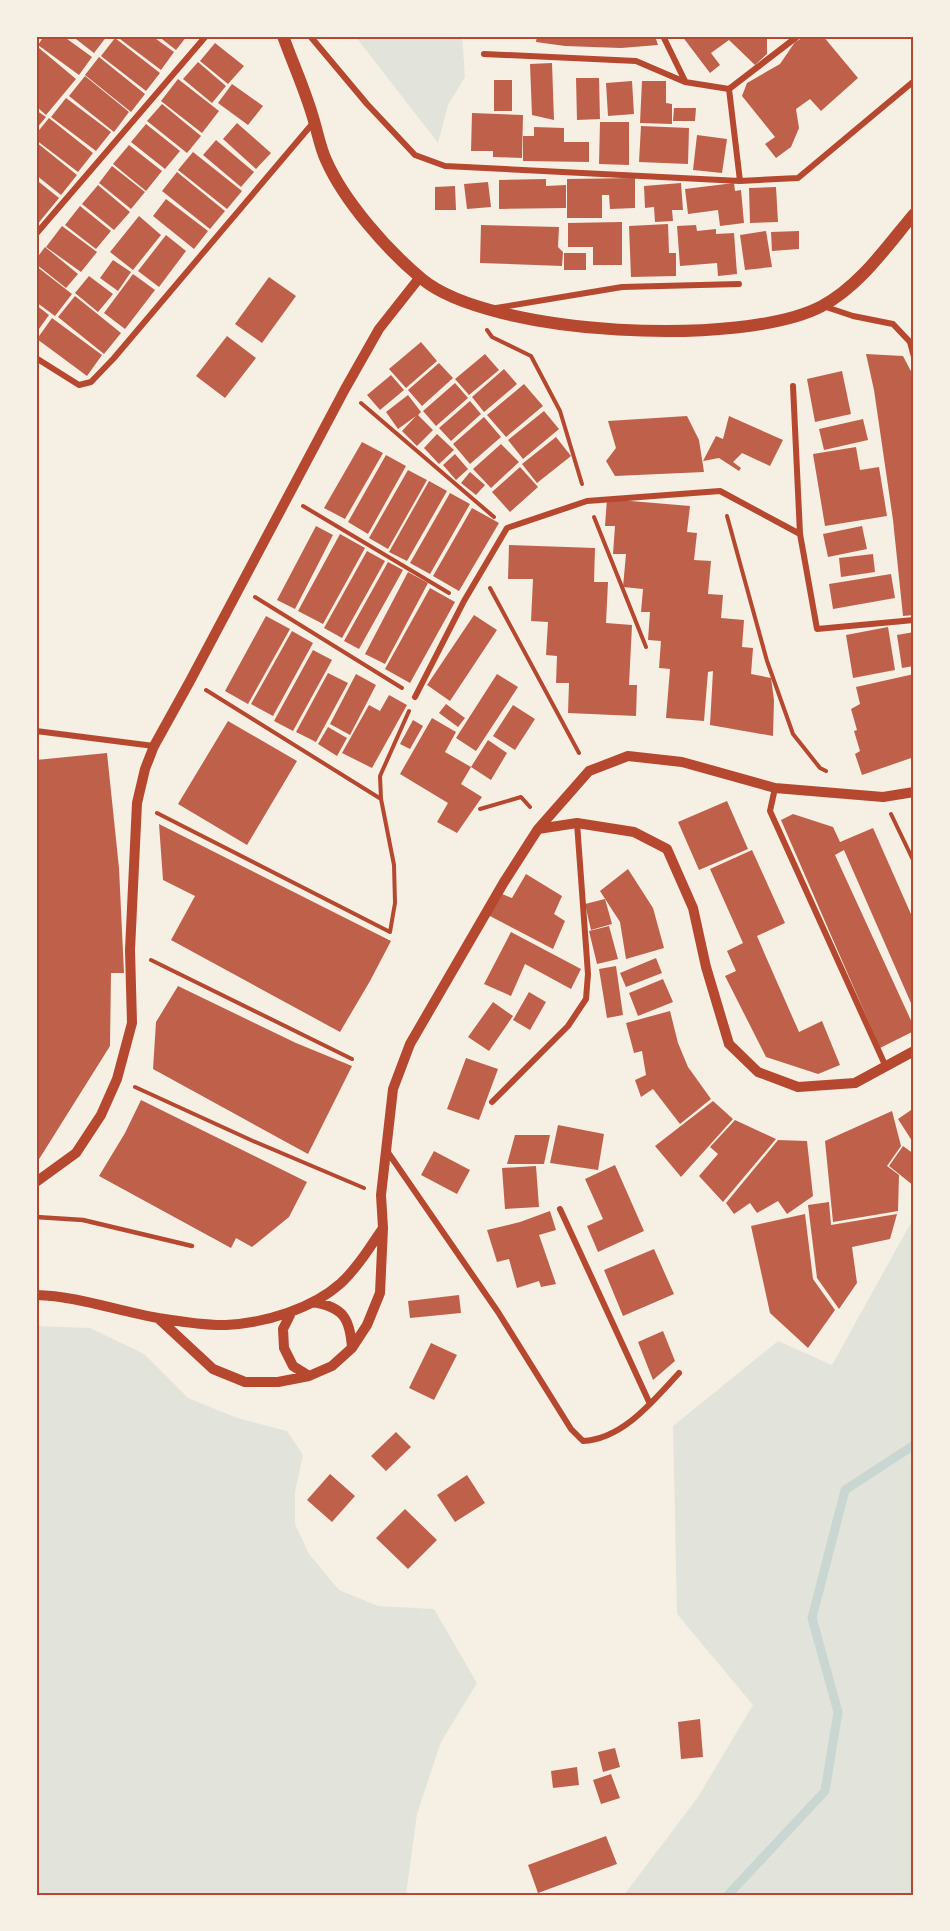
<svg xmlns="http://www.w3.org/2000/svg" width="950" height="1931" viewBox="0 0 950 1931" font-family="'Times New Roman',serif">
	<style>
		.green { fill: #e2e4dc }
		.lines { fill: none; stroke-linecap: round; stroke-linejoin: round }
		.stream { stroke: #c9d6d2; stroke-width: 9 }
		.building { fill: #bf614a }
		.path { stroke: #b5482f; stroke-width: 4 }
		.service { stroke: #b5482f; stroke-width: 4.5 }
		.minor { stroke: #b5482f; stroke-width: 6 }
		.tertiary { stroke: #b5482f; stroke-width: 10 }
		.secondary { stroke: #b5482f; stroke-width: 12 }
		.neatline { fill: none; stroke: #b5482f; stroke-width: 2 }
	</style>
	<rect width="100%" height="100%" fill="#f6efe4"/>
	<path class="green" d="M355,36H462L465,77L448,105L438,143Z
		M913,1219L914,1895H624L698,1797L753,1705L677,1614L673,1426L778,1341L832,1365Z
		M36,1326L90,1328L144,1354L188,1398L237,1418L287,1431L303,1455L295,1492V1524L309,1554L339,1590L378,1606L434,1609L477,1683L441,1742L417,1814L406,1895H36Z"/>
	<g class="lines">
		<path class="stream" d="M728,1895L825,1791L838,1712L812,1618L845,1490L914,1445"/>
	</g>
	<path class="building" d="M44,36H63L92,57L79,75L38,45Z
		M72,36H107L94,53Z
		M116,36H152L174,52L161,70Z
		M158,36H187L176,50Z
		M537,36H655L658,45L621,48L565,46L536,42Z
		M682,36H767V54L755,65L729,40L711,53L720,65L710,73Z
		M806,36H823L858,78L821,111L810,99L796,109L799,128L791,147L776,158L765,144L775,137L742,96L747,83L780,64L795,42Z
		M115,38L160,73L146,91L101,56Z
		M215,43L244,66L228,84L200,61Z
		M39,48L76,79L46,115L36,106V51Z
		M99,57L145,94L131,112L85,75Z
		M198,62L226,86L212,103L183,79Z
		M552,63L554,120L532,115L530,64Z
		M85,76L129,112L114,132L69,96Z
		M576,78H599L600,119L577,120Z
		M178,79L219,111L202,133L161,101Z
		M494,80H512V111H494Z
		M632,81L634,114L608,116L606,83Z
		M642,81H666V103L672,104V124L640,123Z
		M232,84L263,106L248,125L218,103Z
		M66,98L111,132L96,151L51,117Z
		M162,104L201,136L187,153L147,121Z
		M674,108H696L695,121H673Z
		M36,110L46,117L36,129Z
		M472,113L523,115L522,158L493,157V151H471Z
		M49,118L93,153L78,172L36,140V134Z
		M600,122H629V165L599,164Z
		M237,123L271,153L256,169L223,139Z
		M146,124L180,151L165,169L131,142Z
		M641,126L689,128L688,164L639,162Z
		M534,127L564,128V142H589V162L523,161V136H534Z
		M697,135L727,139L722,173L693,170Z
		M216,140L254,172L241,187L203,155Z
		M36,142L77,175L61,195L36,175Z
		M129,145L162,171L146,191L113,164Z
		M193,152L242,191L227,209L178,170Z
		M112,166L145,192L131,209L99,183Z
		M177,172L225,211L210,229L162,191Z
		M635,178V208L610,209L609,195H602V218H567V179Z
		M546,179V186L566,185V208L499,209V180Z
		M39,182L59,198L36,226V186Z
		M488,182L491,207L467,209L464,184Z
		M681,183L683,210H672L673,221L655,222L654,207L645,208L644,186Z
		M734,183L735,191L741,190L744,223L720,226L718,210L688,214L685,189Z
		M98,185L130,212L114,230L82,204Z
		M455,186L456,210H435V187Z
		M776,187L778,222L750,223L749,188Z
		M166,199L208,231L194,249L153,216Z
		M80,206L111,231L96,249L65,225Z
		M139,216L161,235L133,270L110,252Z
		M622,222V265H593V247H568V223Z
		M668,224L669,253H676V276L631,277L629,226Z
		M481,225L559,227L558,247L563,252L562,266L480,263Z
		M696,225L697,231L716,229V234L734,233L737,274L718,276L717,263L680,266L677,226Z
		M62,226L97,252L81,272L46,247Z
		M766,231L772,267L745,270L740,235Z
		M799,231V249L772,251L771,232Z
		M166,235L186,251L159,287L138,271Z
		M45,247L78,274L66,288L36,264V259Z
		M564,253H586V270H564Z
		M113,260L131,272L118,291L100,278Z
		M36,266L72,294L55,316L36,302Z
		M133,274L155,290L125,329L104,313Z
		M89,276L113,294L98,312L75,293Z
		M269,277L296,296L262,343L235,324Z
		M75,296L121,333L104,354L58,317Z
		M36,305L49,315L36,333Z
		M52,318L102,355L87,376L37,339Z
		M227,336L256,358L225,398L196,376Z
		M421,342L437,361L406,388L389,369Z
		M485,354L499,370L469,395L455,379Z
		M866,354L903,356L914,377V615L903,616L893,520L874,390Z
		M439,363L453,378L422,406L408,390Z
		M504,369L517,384L484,412L472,397Z
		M842,371L851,414L815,422L807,379Z
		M391,375L404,390L380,410L367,395Z
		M455,383L468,398L436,426L423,411Z
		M524,384L543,406L506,437L487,415Z
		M408,395L421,412L418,415L433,430L417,446L402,431L416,416L398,429L386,412Z
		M470,401L481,414L451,441L439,428Z
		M544,411L559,429L523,459L508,440Z
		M687,416L699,440L704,472L615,476L606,461L616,448L608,421Z
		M729,416L783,440L770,466L742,453L733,462L741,468L739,471L719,458L703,461L716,436L723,439Z
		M484,417L501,437L470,464L453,444Z
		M863,419L868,440L824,450L819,429Z
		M437,434L454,450L439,464L424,448Z
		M556,437L571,456L537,483L522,464Z
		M362,442L383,453L345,519L324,508Z
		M501,444L519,462L491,488L473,469Z
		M856,447L860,470L879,467L887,516L825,526L813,454Z
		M455,454L468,469L456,480L443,465Z
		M386,455L406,466L368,534L348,522Z
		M520,467L538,487L510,512L492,492Z
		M408,470L427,480L388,549L369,538Z
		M470,472L485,485L476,495L461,483Z
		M429,481L447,491L407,561L389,552Z
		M450,493L470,504L430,574L410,563Z
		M607,499L690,506L687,532L697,533L694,560L711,561L708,594L723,595L721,618L744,620L742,647L753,648L751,674L771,678L774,700L773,736L710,725L713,671L708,672L704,721L666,718L670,669L659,668L661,641L648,640L650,612H641L643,589L623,587L626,554H613L615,526H605Z
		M472,508L499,523L459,591L433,576Z
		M316,526L333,535L295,609L277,600Z
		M862,526L867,549L828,557L823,534Z
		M340,534L365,548L323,624L298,611Z
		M509,545L595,548L594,582H608L606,623L632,625L629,685H637L636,716L568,713L569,683H556L557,656L546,655L548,622L531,621L533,579H508Z
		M367,551L385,561L342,638L324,628Z
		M873,554L875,572L841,577L839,558Z
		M388,562L403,570L359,649L344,641Z
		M408,572L428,583L385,664L365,654Z
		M891,574L895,598L833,609L829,584Z
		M430,588L455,602L410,683L385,669Z
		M474,615L497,630L450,701L427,685Z
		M266,616L290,629L248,704L225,691Z
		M888,627L895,670L853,678L846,635Z
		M292,631L313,643L273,716L251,704Z
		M914,632V666L902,668L897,635Z
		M313,650L332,660L293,731L274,721Z
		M328,673L348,683L316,742L296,732Z
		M356,674L376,685L350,735L330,724Z
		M497,674L518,687L476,751L456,738Z
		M914,674V757L862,775L855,754L860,751L854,731L857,730L851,709L860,704L856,687Z
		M389,695L407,705L372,768L342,753L369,705L380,711Z
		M446,704L465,718L458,727L439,713Z
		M513,705L535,719L515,750L493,736Z
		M432,718L456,732L445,752L471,767L488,740L507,753L491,780L471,767L461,784L482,797L457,833L437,822L448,803L400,774Z
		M413,720L423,726L410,749L400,744Z
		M228,721L297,761L247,845L178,804Z
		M328,727L347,738L337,756L318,744Z
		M107,753L119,868L124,973H111L110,1046L36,1164V760Z
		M727,801L748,849L699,870L678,822Z
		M793,814L833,827L840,842L873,828L914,921V1010L844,850L835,855L914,1027V1031L880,1048L781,820Z
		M159,824L391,941L370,981L340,1032L171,940L195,896L163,880Z
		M752,850L785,923L757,936L766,957L799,1032L822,1021L840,1065L818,1074L766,1057L725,976L736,971L727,951L743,943L710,869Z
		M628,869L653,908L664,948L626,959L620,922L600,891Z
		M526,874L562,896L554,914L565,921L553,949L488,915L502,894L512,898Z
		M605,899L612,924L591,930L585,904Z
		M609,926L618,959L597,964L589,931Z
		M511,932L581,969L571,989L525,964L511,996L484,984Z
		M656,958L662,973L626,987L620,973Z
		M616,966L623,1015L607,1018L599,969Z
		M663,979L673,1002L638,1016L629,993Z
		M178,986L296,1043L352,1066L308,1154L153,1069L156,1022Z
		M529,992L546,1002L530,1030L513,1020Z
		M493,1002L513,1016L489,1051L468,1037Z
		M670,1011L678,1043L688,1067L711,1099L680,1124L653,1089L641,1097L635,1080L646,1075L642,1051L634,1053L626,1023Z
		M466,1058L498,1069L479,1120L447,1109Z
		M141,1100L307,1182L289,1217L252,1247L236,1238L231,1248L99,1176L125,1133Z
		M713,1101L733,1119L681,1177L655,1146Z
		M914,1108V1144L898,1119Z
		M892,1111L901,1146L887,1166L899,1175L898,1211L833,1222L825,1141Z
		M735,1120L776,1139L723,1202L699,1176L718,1154L710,1147Z
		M558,1125L604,1134L598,1170L550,1163Z
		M515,1135H550L544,1164H507Z
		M778,1140L807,1141L813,1196L787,1214L778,1201L757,1213L750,1203L734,1214L726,1203Z
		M903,1146L914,1154V1186L889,1166Z
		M434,1151L470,1170L457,1194L421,1175Z
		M615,1165L644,1231L598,1252L587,1226L603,1219L585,1179Z
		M536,1166L539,1207L505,1209L502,1168Z
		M829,1202L831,1225L897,1214L890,1239L852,1247L857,1283L839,1309L817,1278L808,1205Z
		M550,1211L556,1230L539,1235L556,1284L541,1287L539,1281L517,1288L509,1259L497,1262L487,1230L520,1222Z
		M805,1214L813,1279L835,1310L808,1348L770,1313L751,1226Z
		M654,1249L674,1294L623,1316L604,1270Z
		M459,1295L461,1313L410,1318L408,1301Z
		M663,1331L675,1361L653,1380L638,1342Z
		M431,1343L457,1355L434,1400L409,1388Z
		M396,1432L411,1447L386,1471L371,1456Z
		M330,1474L355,1496L332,1522L307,1500Z
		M467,1475L485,1503L455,1522L437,1495Z
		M405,1509L437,1540L408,1569L376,1538Z
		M700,1719L703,1757L681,1759L678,1722Z
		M615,1748L620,1767L603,1772L598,1752Z
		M577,1767L579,1785L553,1788L551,1771Z
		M611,1774L620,1798L601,1804L593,1780Z
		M606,1836L617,1864L538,1893L528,1865Z"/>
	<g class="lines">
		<path class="path" d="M487,330L492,337L531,356L560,411L582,484
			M361,403L494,517
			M303,506L449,593
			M727,516L767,661L793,734L820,768L826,771
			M594,517L646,647
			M490,588L579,753
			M255,597L402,688
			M206,690L381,799
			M480,809L521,797L530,807
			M157,813L390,932L395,903L394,865L381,799L380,776L409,711
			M891,814L914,862
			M151,960L352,1059
			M135,1087L253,1141L364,1188"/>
		<path class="service" d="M36,1217L83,1220L192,1246"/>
		<path class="minor" d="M310,36L367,104L415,155L445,166L740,181L798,178L914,81
			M663,36L685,81
			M484,54L636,61L685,82L729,89L798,36
			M729,89L740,181
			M36,234L206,36
			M823,306L853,316L893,324L910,342L914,357
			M496,308L622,287L739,284
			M36,358L79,385L91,382L114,358L313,123
			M793,386L800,534L817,629L914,620
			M415,697L464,601L507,528L587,501L720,491L800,534
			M36,731L154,746
			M775,788L770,811L886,1067
			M492,1102L568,1026L586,999L588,974L577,823
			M387,1151L498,1312L571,1429L583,1441C623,1439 653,1401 679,1373
			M560,1209L650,1404"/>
		<path class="tertiary" d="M538,829L577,823L634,832L667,849L693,908L706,967L729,1044L758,1072L798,1087L855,1083L914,1051
			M36,1182L76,1153L101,1115L117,1079L132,1023L130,950L137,803L145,769L154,746L190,681L345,389L379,329L420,277
			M36,1295C78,1296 117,1311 158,1318C177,1321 207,1326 226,1325C265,1323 312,1309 341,1283C358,1267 370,1247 383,1228
			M313,1302C343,1307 350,1318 352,1348
			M292,1311L283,1329L284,1348L293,1366L309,1376
			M158,1318L213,1369L245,1382H278L309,1376L332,1366L352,1348L367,1325L380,1293L383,1228L381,1195L393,1089L410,1044L504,882L538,829L589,771L628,756L682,762L775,788L883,797L914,792"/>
		<path class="secondary" d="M283,36C293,64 306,92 314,121C318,134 320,147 326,160C344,201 387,250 422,279C491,336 743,348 822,306C860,286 887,246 914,214"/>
	</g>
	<rect width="950" height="1931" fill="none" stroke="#f6efe4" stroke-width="75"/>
	<rect x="38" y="38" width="874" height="1856" class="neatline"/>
</svg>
